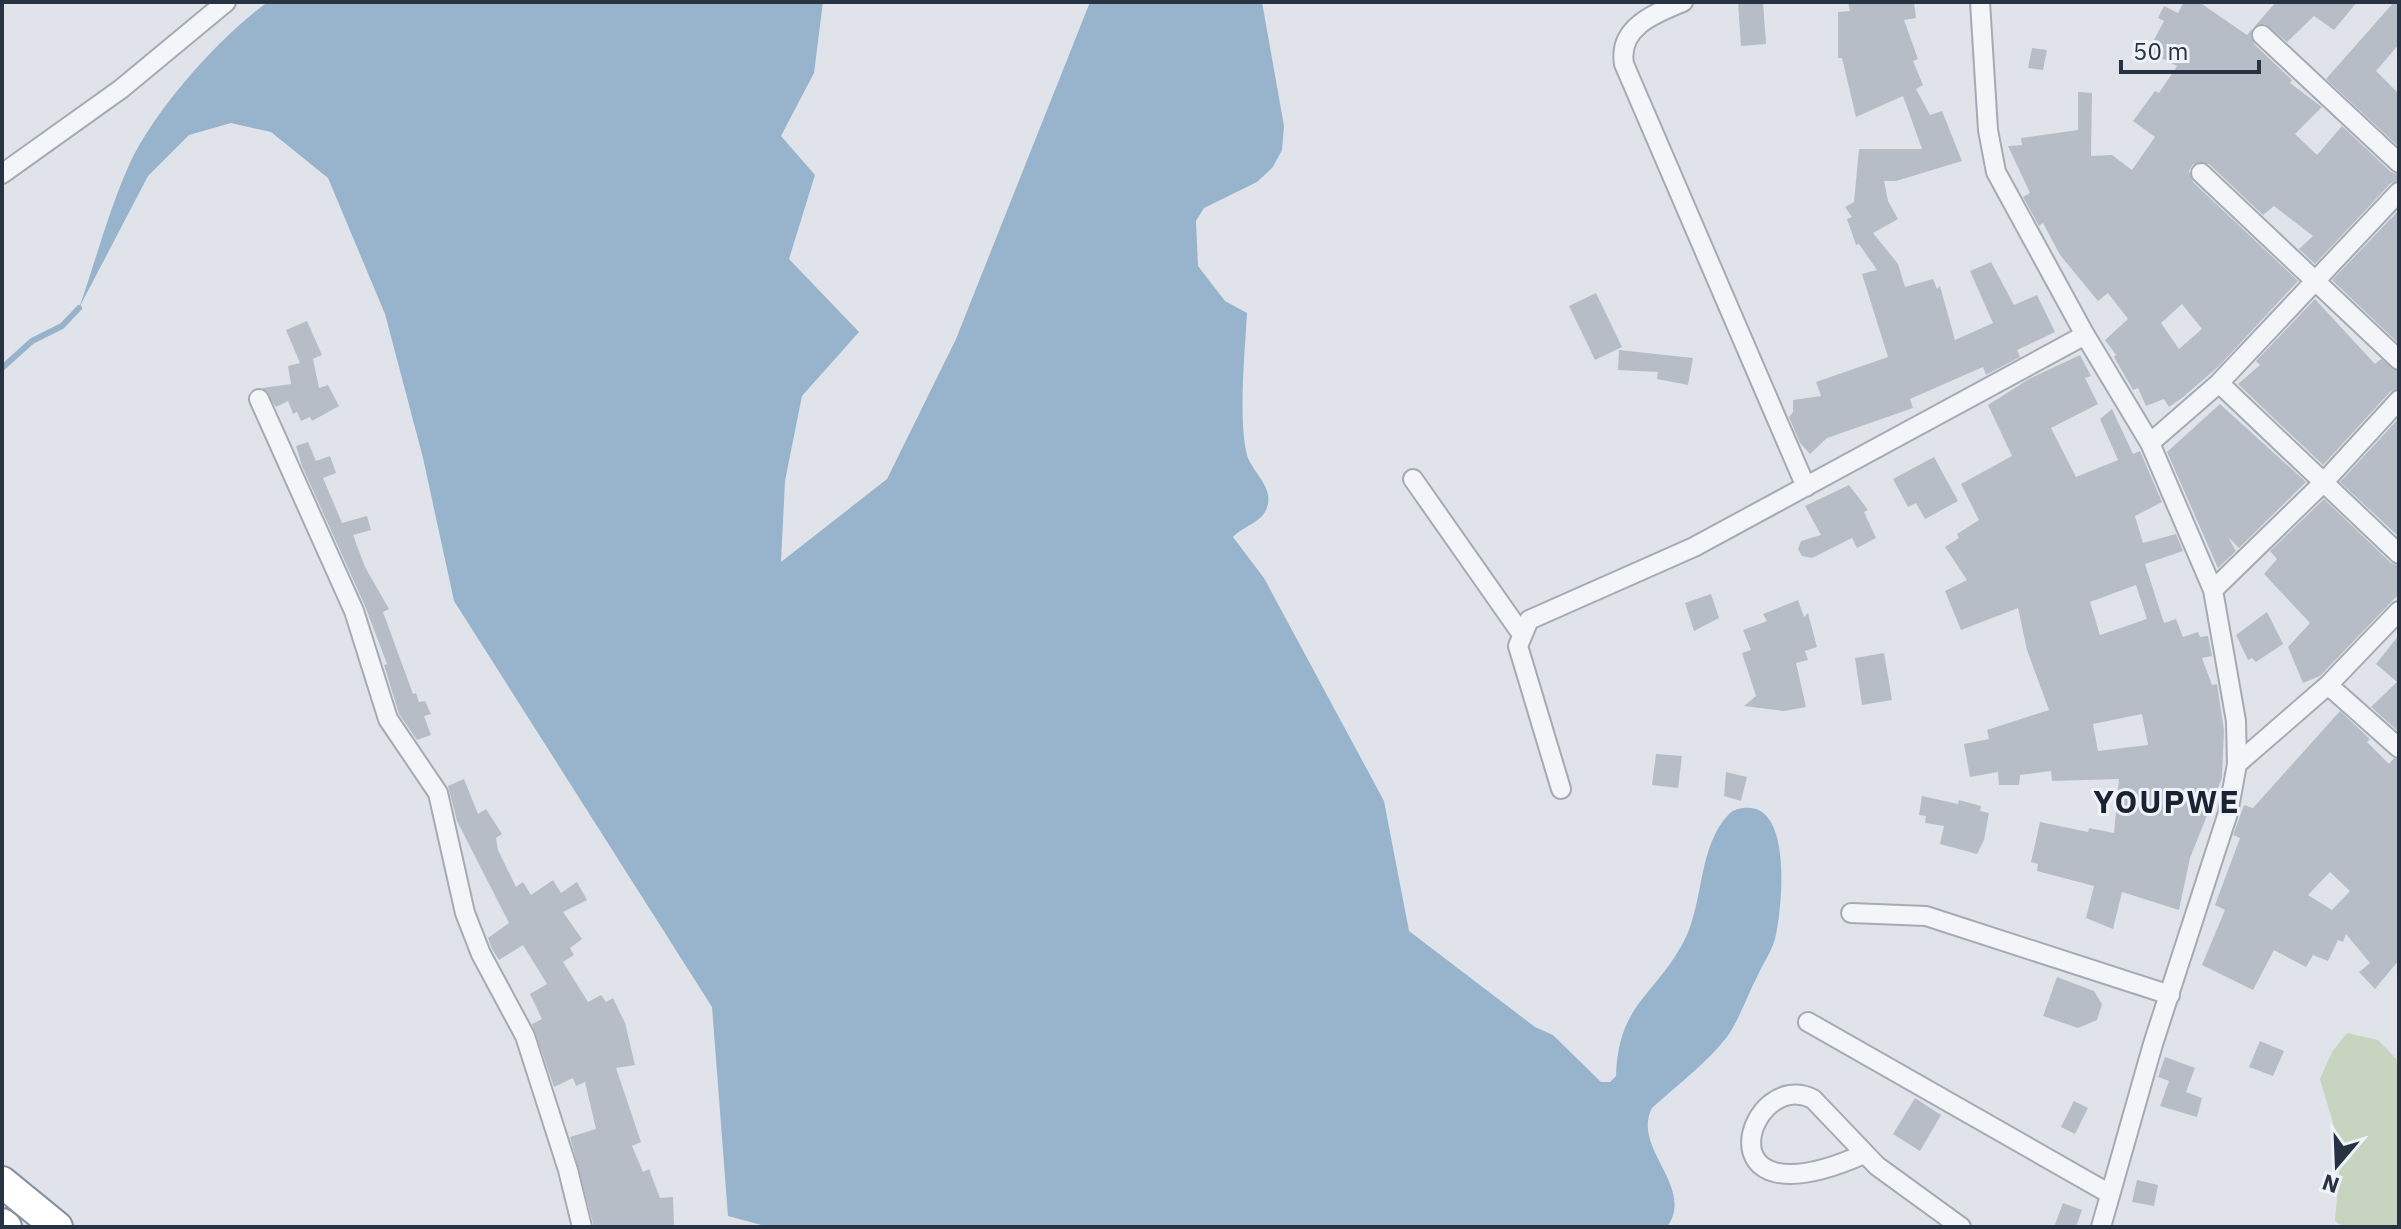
<svg xmlns="http://www.w3.org/2000/svg" width="2401" height="1229" viewBox="0 0 2401 1229" font-family="'IBM Plex Sans',sans-serif">
	<style>
		.green { fill: #c6d4c0 }
		.water { fill: #98b4cc }
		.lines { fill: none; stroke-linecap: round; stroke-linejoin: round }
		.stream { stroke: #98b4cc; stroke-width: 6 }
		.building { fill: #b7bdc7; fill-rule: evenodd }
		.minor-casing { stroke: #a5abb4; stroke-width: 22 }
		.trunk-casing { stroke: #8692a1; stroke-width: 34 }
		.minor { stroke: #f3f5f8; stroke-width: 18 }
		.trunk { stroke: #fff; stroke-width: 30 }
		.labels { text-anchor: middle; stroke-width: 6; stroke-linejoin: round; paint-order: stroke }
		.district-label { font-size: 32px; font-weight: bold; letter-spacing: 2px; fill: #1a2333; stroke: #eff3f7 }
	</style>
	<rect width="100%" height="100%" fill="#e0e4ea"/>
	<path class="green" d="M2347,1033L2378,1040L2399,1062V1227H2343L2335,1221L2341,1150L2320,1079L2332,1052Z"/>
	<path class="water" d="M268,2H823L814,73L781,136L815,175L789,259L859,332L802,396L785,481L781,562L887,479L956,339L1090,2H1262L1284,126L1282,150L1273,167L1257,182L1204,208L1196,221L1198,266L1225,301L1247,313C1245,352 1238,418 1247,455C1253,474 1276,488 1266,510C1260,523 1242,527 1233,537L1264,578L1384,801L1409,931L1535,1027L1553,1035L1601,1082H1610L1616,1076C1618,1003 1656,996 1685,939C1704,901 1698,846 1729,814C1734,809 1743,807 1751,808C1792,812 1782,910 1775,939C1772,951 1762,965 1757,977C1747,996 1739,1020 1727,1037C1707,1063 1676,1086 1652,1108C1631,1148 1696,1187 1667,1227H769L728,1216L712,1007L454,601L423,458L385,314L328,178L271,132L231,123L189,135L148,176L79,308C96,260 109,209 130,163C155,109 220,36 268,2Z"/>
	<g class="lines">
		<path class="stream" d="M2,368L32,341L62,326L79,308"/>
	</g>
	<path class="building" d="M1738,2H1763L1766,44L1741,46Z
		M1848,2H1914L1916,18L1904,20L1918,59L1913,61L1923,85L1916,89L1930,115L1942,111L1962,161L1896,181H1884L1888,201L1898,219L1873,233L1898,264L1905,287L1933,279L1937,289L1940,286L1955,340L1993,323L1970,271L1991,262L2014,305L2037,295L2055,332L2017,350L2020,357L1986,375L1983,367L1910,399L1913,408L1827,438L1810,454L1800,443L1789,417L1793,412V400L1821,396L1816,382L1888,357L1862,274L1877,270L1859,244L1856,245L1847,219L1852,217L1845,207L1854,202L1859,149H1922L1903,96L1856,117L1842,58H1838V12L1850,11Z
		M2184,2H2199L2247,35L2252,29L2254,44L2292,80L2290,83L2322,107L2295,134L2317,155L2342,126L2391,172L2399,175V180L2390,184L2315,264L2299,249L2313,236L2274,206L2263,215L2209,164H2193L2189,171L2193,182L2298,281L2219,366L2182,398L2169,407L2164,399L2146,406L2138,388L2133,390L2114,357L2116,355L2105,340L2128,319L2108,293L2098,301L2060,255L2043,223L2039,226L2023,197L2030,193L2008,146L2022,145L2021,138L2078,130V92L2092,93L2091,156L2112,155L2132,170L2155,137L2133,121L2155,91L2159,93L2177,66L2148,51L2164,21L2158,18L2164,6L2178,13ZM2182,304L2202,329L2179,349L2161,323Z
		M2276,2H2357L2334,30L2314,16L2287,42L2265,24L2255,26Z
		M2394,2H2399V44L2376,71L2399,94V147L2326,79Z
		M2032,48L2047,50L2043,70L2028,68Z
		M2399,210V344L2332,280Z
		M1596,293L1622,347L1595,360L1569,306Z
		M2315,299L2375,364L2381,359L2399,372V388L2390,392L2323,465L2238,384L2260,365L2256,361Z
		M307,321L322,355L313,359L319,388L328,385L339,406L312,421L310,417L301,421L297,412L293,414L288,401L276,407L262,388L291,384L288,366L300,363L286,330Z
		M1619,350L1693,358L1688,385L1657,379L1658,372L1618,370Z
		M2080,355L2091,376L2085,378L2098,404L2051,428L2076,477L2118,460L2100,419L2112,409L2133,454L2140,451L2162,502L2135,516L2143,543L2176,534L2183,551L2145,564L2164,623L2176,619L2183,637L2198,632L2200,637L2208,636L2212,656L2202,658L2212,685L2217,684L2224,730L2222,778L2190,858L2179,910L2122,892L2113,929L2086,918L2094,886L2037,871L2038,864L2031,862L2040,822L2088,832L2089,828L2114,833L2119,779L2052,781L2051,771L2020,775L2019,785H1999L1998,772L1970,777L1964,744L1989,739L1987,730L2049,710L2027,650L2018,608L1961,630L1945,591L1967,580L1945,547L1959,538L1957,534L1979,520L1961,484L2012,456L1988,405L2029,379ZM2136,585L2147,619L2100,635L2090,602ZM2142,714L2148,745L2098,751L2093,724Z
		M2220,404L2306,482L2239,548L2228,537L2236,551L2218,568L2167,452Z
		M2399,418V537L2340,482Z
		M308,442L316,461L330,456L336,473L323,478L342,523L367,516L371,530L353,535L365,567L389,609L383,612L413,694L416,693L419,702L425,701L431,714L424,716L431,735L417,740L399,714L384,665L387,664L365,606L302,466L296,446Z
		M1934,457L1958,501L1925,519L1916,503L1908,507L1893,479Z
		M1849,485L1868,510L1864,512L1876,538L1857,548L1852,538L1812,558L1802,556L1798,549L1801,541L1821,535L1805,506Z
		M2324,499L2391,563L2399,566V594L2320,676L2303,683L2288,647L2310,623L2264,574L2277,559L2270,551Z
		M1711,594L1719,618L1694,631L1685,603Z
		M1798,600L1804,617L1808,613L1817,647L1805,651L1808,660L1796,663L1806,707L1784,711L1744,706L1756,696L1742,653L1751,650L1743,630L1767,621L1763,614Z
		M2267,612L2283,644L2256,662L2252,658L2248,660L2236,635Z
		M2399,635V732L2371,707L2397,682L2376,664Z
		M1884,653L1892,700L1862,705L1855,658Z
		M2340,711L2370,739L2367,742L2389,764L2394,758L2399,760V960L2375,989L2359,972L2370,963L2346,934L2343,942L2338,940L2328,961L2313,955L2306,967L2274,950L2253,990L2202,965L2225,910L2215,905L2240,838L2233,835L2244,805L2253,808ZM2330,872L2350,891L2332,910L2308,895Z
		M1656,754L1682,756L1678,788L1652,785Z
		M1726,772L1747,777L1741,801L1724,796Z
		M464,779L478,814L486,809L502,834L496,838L498,850L516,887L523,882L531,895L553,880L561,893L577,882L587,900L563,912L582,939L570,948L574,955L563,962L588,1002L601,995L606,1002L613,998L625,1023L635,1065L616,1068L641,1142L632,1146L643,1172L649,1169L660,1198L673,1197L674,1227H594L570,1137L596,1129L585,1082L576,1086L573,1078L554,1087L532,1024L542,1019L530,994L547,984L523,945L499,960L492,949L488,938L509,923L457,821L448,786Z
		M1922,796L1958,804L1959,800L1981,806L1980,811L1989,813L1984,840L1977,854L1940,844L1944,826L1925,823L1926,816L1919,815Z
		M2057,977L2094,991L2102,1004L2097,1020L2078,1028L2043,1016Z
		M2260,1041L2284,1051L2273,1076L2249,1067Z
		M2165,1057L2195,1068L2186,1092L2202,1098L2197,1117L2160,1106L2169,1081L2158,1077Z
		M1915,1098L1941,1115L1920,1151L1893,1134Z
		M2074,1101L2088,1108L2075,1134L2061,1127Z
		M2137,1180L2158,1185L2154,1206L2132,1202Z
		M2063,1203L2082,1210L2076,1227H2054Z"/>
	<g class="lines">
		<defs>
			<path id="minor" d="M1683,2C1653,14 1618,28 1624,64L1806,487
				M1980,2L1988,130L1996,172L2085,335L2150,443L2213,590L2236,721L2237,764L2228,813L2153,1044L2101,1227
				M2262,35L2399,163
				M2201,173L2399,360
				M2,174L121,89L226,2
				M2219,383L2399,554
				M259,399L354,611L388,719L438,793L465,913L481,954L525,1036L568,1170L582,1227
				M2150,443L2219,383L2399,192
				M1413,479L1521,633
				M2213,590L2323,483L2399,400
				M2328,685L2399,748
				M2237,764L2328,685L2399,611
				M1561,789L1518,646L1529,620L1694,547L2085,335
				M1851,913L1926,916L2170,995
				M1808,1022L2110,1194
				M1864,1154C1695,1229 1749,1066 1813,1099L1877,1166L1961,1227"/>
			<path id="trunk" d="M2,1182L57,1227
				M2,1224L6,1227"/>
		</defs>
		<use href="#minor" class="minor-casing"/>
		<use href="#trunk" class="trunk-casing"/>
		<use href="#minor" class="minor"/>
		<use href="#trunk" class="trunk"/>
	</g>
	<g class="labels">
		<g class="district-label">
			<text x="2167" y="813">YOUPWE</text>
		</g>
	</g>
	<rect width="2401" height="1229" fill="none" stroke="#273242" stroke-width="8"/>
	<g transform="translate(2337 1165) rotate(199)" stroke="#eff3f7" stroke-width="6" paint-order="stroke">
	<path d="M0-6L14 30L0 20L-14 30Z" fill="#273242"/>
	<text y="-12" font-size="22" font-weight="bold" text-anchor="middle" fill="#273242">N</text>
	</g>
	<path d="M2121 60v12h138v-12" fill="none" stroke="#273242" stroke-width="4"/>
	<text x="2133" y="60" font-size="24" fill="#273242" stroke="#eff3f7" stroke-width="6" paint-order="stroke">50 m</text>
</svg>
